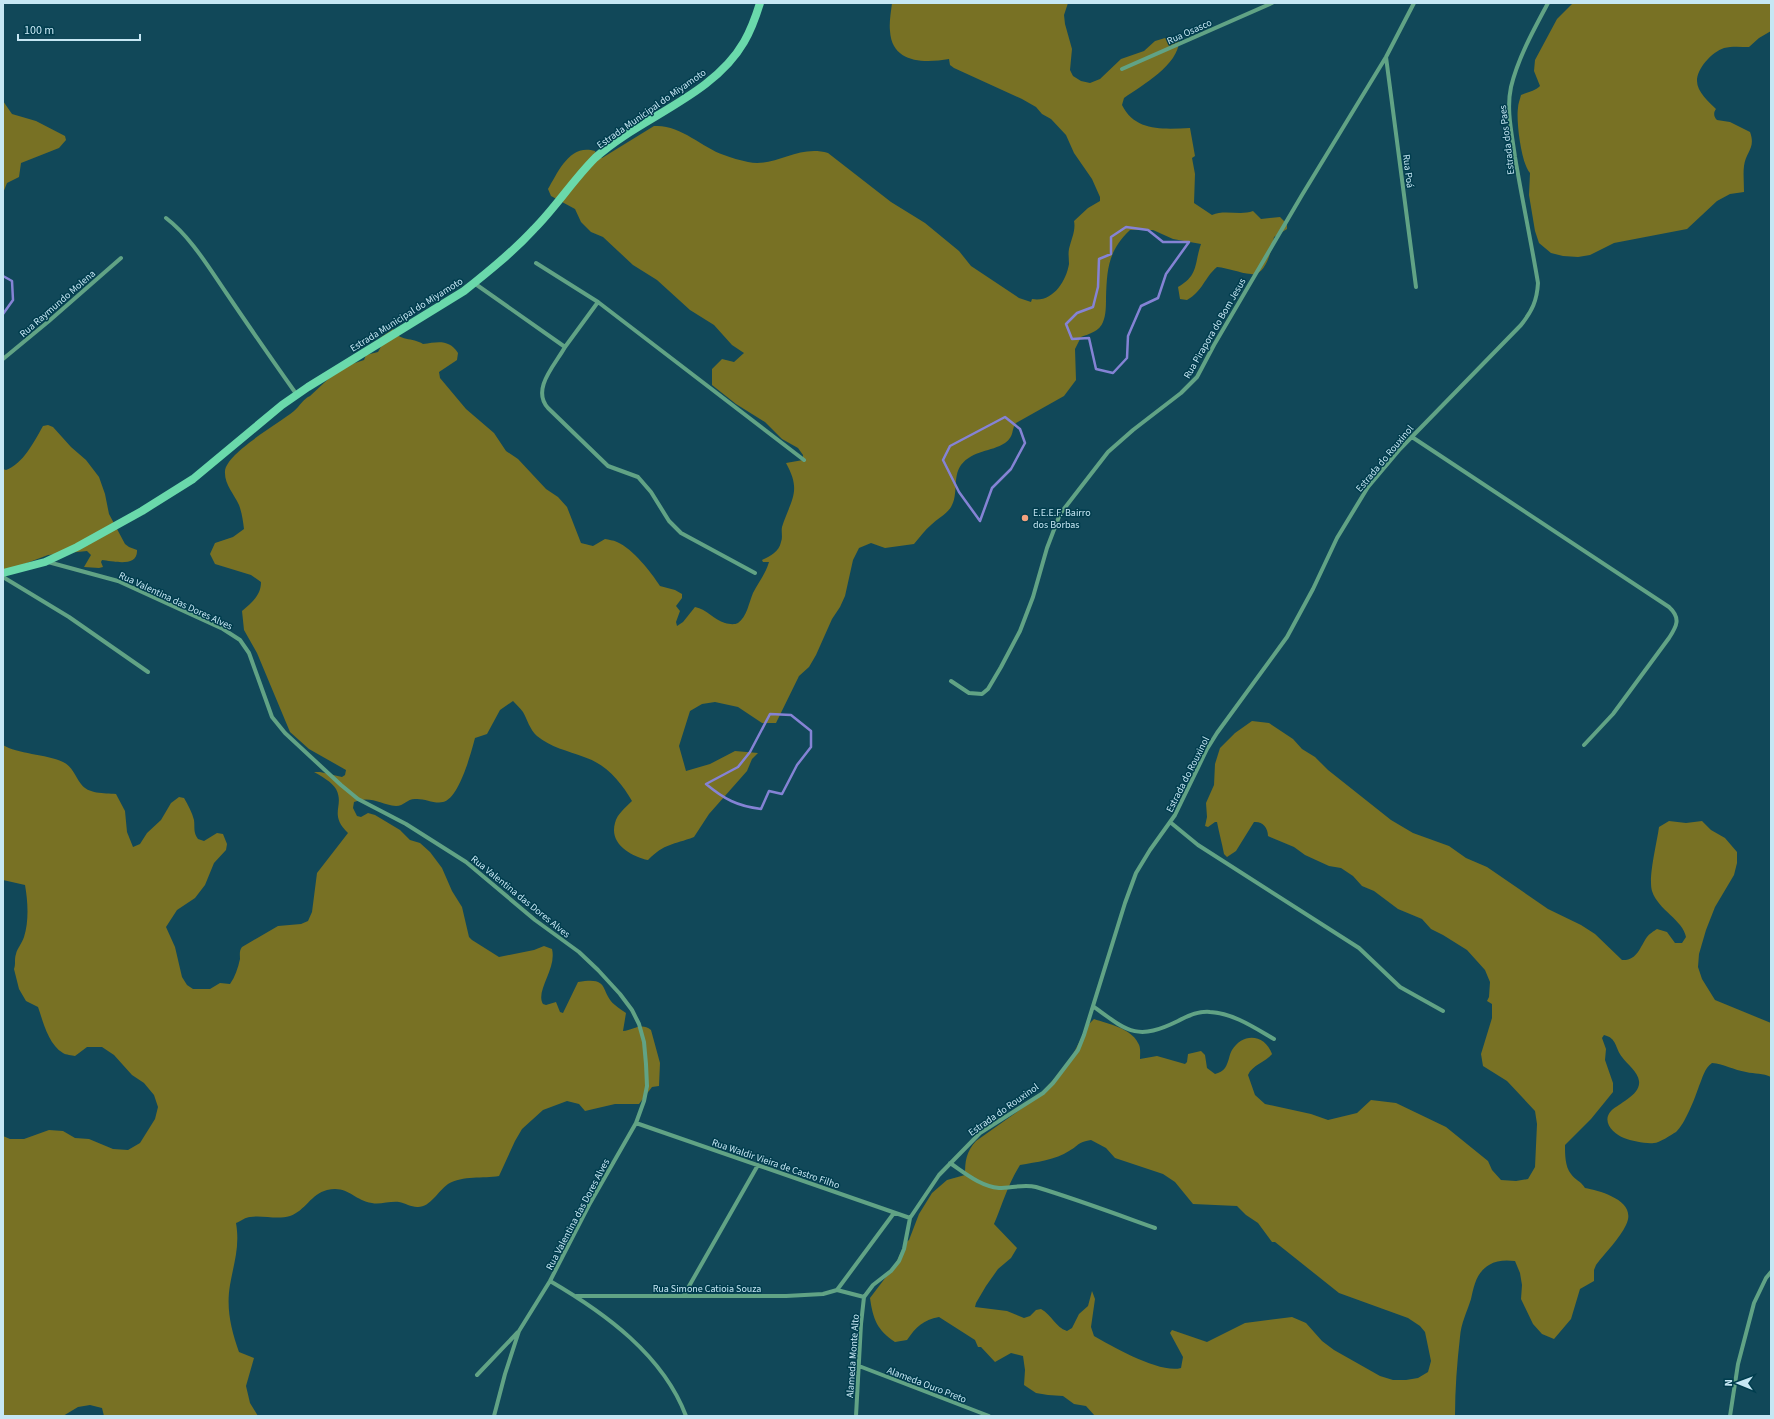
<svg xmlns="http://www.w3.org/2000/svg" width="1774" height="1419" viewBox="0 0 1774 1419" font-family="'Source Sans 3',sans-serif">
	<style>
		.forest { fill: #787124; fill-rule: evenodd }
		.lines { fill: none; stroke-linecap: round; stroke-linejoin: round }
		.stream { stroke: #8583d5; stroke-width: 2.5 }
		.street { stroke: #61a385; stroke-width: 4 }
		.secondary { stroke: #6ad9ab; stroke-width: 8 }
		.poi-dot { fill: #f2a17e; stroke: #013d4e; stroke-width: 1.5 }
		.labels { text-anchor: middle; stroke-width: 3; stroke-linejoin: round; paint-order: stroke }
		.street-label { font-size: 10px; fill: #c6e7f4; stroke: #013d4e }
		.poi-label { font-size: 10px; fill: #c6e7f4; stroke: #013d4e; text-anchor: start }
	</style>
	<rect width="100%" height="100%" fill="#114859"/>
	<path class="forest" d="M892,3H1068L1064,15L1065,24L1072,49L1070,70L1073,76L1081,81L1090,83L1100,79L1121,59L1144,51L1155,41L1172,36L1179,38C1181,64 1142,85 1124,98L1122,105C1135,132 1164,129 1190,128L1195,156L1192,158L1195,174L1194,203L1212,215C1225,209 1240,216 1253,211L1261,219L1280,217L1287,224V229L1274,237C1272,248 1266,277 1251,274C1239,273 1229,268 1217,267C1204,278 1203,291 1187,300L1180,299L1178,287C1199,275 1194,264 1201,244L1173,239L1153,230H1130C1108,251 1107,269 1106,298C1106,306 1106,315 1103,322C1100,331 1089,334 1081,337L1075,349L1076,380L1064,396L1016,423C1011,429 1015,436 1005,443C991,452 973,450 961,465C952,478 959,494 951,507C947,514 937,519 931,525C925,530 920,537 914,544L885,548L871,543L859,548L853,560L845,596L840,607L832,619L816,655L809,667L799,676L776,723H762L738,707L715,702L702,704L690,711L679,746L686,771L710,764L735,751L758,753L752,759L747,771L709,814L694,837C673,845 665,843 648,860C631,856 609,844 615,823C617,814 626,807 632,801C621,782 606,764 584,757C568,751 550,747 537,736C530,730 527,719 523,712C520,708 516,704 513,701L500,710L487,734L475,738C471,753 459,799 443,802C434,804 424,798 415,799C407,799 404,806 396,806C380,804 370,795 354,802L353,808L357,816L361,817L368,813L375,815L400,830L410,840L420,843L430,852L442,868L452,891L462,907L469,937L472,940L499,957L534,950L544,946L552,949C557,969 535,991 543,1004L546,1005L556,1002L560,1012L563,1013L578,982C611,976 599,991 615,1005C618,1008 622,1010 626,1013L623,1031C634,1030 641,1022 651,1030L660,1063L659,1086L652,1087L639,1104H615L585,1111L579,1104L567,1101L543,1110L522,1129L515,1141L499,1176C483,1179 463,1175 448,1184C438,1191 430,1208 417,1207C411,1207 405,1203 399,1202C390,1201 379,1205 372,1203C353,1200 348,1185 327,1190C311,1194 305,1211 290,1216C277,1220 263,1215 250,1217C246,1217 241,1221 236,1223C240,1247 234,1262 230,1285C226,1309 231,1329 239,1352L254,1358L246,1386L250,1403L258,1416H104L102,1408L90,1405L78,1407L63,1416H3V1136L10,1139H24L49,1130L63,1131L75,1138L89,1139L113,1149L128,1150L140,1143L155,1119L158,1107L154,1095L144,1083L132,1075L114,1055L102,1047H87L75,1056C72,1055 66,1055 63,1053C48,1044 43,1021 38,1007L26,1001L19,989L14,969C16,963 14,960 16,954C17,949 22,943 24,937C29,921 28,902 25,885L3,880V745C17,754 46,754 63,762C72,766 75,776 81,784C88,794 104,793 116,794L125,811L127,832L133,847L140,844L147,833L161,820L171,803L179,797L184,798C188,805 192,812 194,820C195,828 193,832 198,839L204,841L217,833L223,834L227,844L226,850L214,863L205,885L195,898L177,910L166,927L175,947L182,977L187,985L193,989H210L220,983L230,984C235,977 238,968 240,959C240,955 239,951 242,947L278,926L301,924L308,921L312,912L317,873L348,833C328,814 345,806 336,789C332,782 321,776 314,772H320L342,777L345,775L346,770L309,749L290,732L257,653L244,630L242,611C251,603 261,596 261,582L251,575L215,564L210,554L215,543L233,537L244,529C243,521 242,513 239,505C234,494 224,484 225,471C227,452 280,423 294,411C300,406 303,399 310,396L340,368L364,360L366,355L378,352L383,343L380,340V338L393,329C398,342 413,337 423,344C438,342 449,339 458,353L457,360L439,372L440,378L466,409L494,433L506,451L518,459L546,489L558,497L567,507L581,543L593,546L605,539C609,540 613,540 617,542C633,549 651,572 660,586L675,590L682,594V598L676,606L680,611L676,622L677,626L683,622L695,607C707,609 714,620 725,623C729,624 734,625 738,623C747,617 749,602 753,593C759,581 765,575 769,562H763L762,560C770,556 779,552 781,542C783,537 781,532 782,527C791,499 802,492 786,463L803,460V455L798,448L782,439L765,422L736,404L712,385V369L722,359L734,362L744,353L732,345L714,325L690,310L657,280L633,265L603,237L591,232L581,222L575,209L551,196L548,189C558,172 570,143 595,151L597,157L602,158L654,126C680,124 701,147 724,155C731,158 740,160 748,162C775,168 798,144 828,153L891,202L925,223L959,251L971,266L1019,298L1031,302L1032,299C1052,303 1066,282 1069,264C1069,259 1068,254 1069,249C1071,240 1076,230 1074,221L1088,208L1100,201V197L1092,179L1074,153L1066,135L1051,119L1042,114L1036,107L1022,99L954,68L950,65L949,59C925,63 892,64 890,31C889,22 891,12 892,3Z
		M1573,3H1771V31L1759,38L1749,47C1741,47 1732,46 1724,48C1712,52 1697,68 1697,81C1697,92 1709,102 1716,109C1713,113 1714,117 1717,120L1730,122L1750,132C1756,148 1746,151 1744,166C1743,174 1744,183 1744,192L1730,194L1717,201L1687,229L1614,243L1590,255L1578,257L1563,256L1551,253L1539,243L1535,231L1529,195L1530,173C1521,163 1516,120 1518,108C1518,104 1520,99 1521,95C1528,92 1535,91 1540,86L1534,71L1535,60L1557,19Z
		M3,101L12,114L36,121L65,136L66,140L59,148L21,163L19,177L7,183L3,193Z
		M48,425L53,427L71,447L86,460L99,477L105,494L109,514L125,544L129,547L137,550C138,568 113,561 102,560L101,562L103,567L99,568L84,567L91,555L87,551L48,555L3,572V469L6,470C23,464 34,442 43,426Z
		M1252,721L1269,723L1293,739L1302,749L1315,757L1328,770L1391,820L1413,833L1449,846L1466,858L1487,867L1548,909L1581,925L1595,934L1622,960C1637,961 1640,947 1647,937C1649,934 1654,931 1657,929L1667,932L1675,943H1682L1686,937C1683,920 1658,910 1652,891C1648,877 1657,843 1659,827L1669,821L1686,823L1702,821L1711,830L1725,838L1737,852V863L1734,875L1715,907L1706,930L1699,954L1698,967L1702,979L1715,1000L1771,1023V1077C1763,1073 1755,1074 1746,1072C1734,1070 1724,1064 1712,1063C1704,1069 1703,1077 1699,1086C1695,1098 1685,1124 1676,1132C1671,1135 1659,1143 1654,1143C1646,1144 1632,1141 1624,1138C1614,1134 1601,1122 1611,1111C1619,1103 1641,1095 1639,1081C1638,1072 1627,1064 1622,1057C1615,1048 1617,1038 1604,1035L1602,1038L1606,1049L1605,1060L1613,1083V1092L1591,1119L1565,1145C1565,1154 1565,1167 1571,1174C1575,1180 1581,1181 1585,1188C1601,1191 1638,1201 1626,1225C1620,1238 1605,1253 1596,1265L1594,1270V1281L1580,1289L1571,1319L1554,1339L1542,1334L1533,1324L1521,1299L1522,1285L1520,1273L1515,1261C1506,1260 1497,1260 1489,1265C1476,1273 1474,1286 1471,1299C1467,1312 1461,1323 1460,1337C1457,1363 1455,1389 1455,1416H1095L1086,1406L1074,1404L1063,1396L1048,1395L1036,1393L1024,1385L1025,1370L1023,1356L1011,1353L995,1362L981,1347H978L975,1340L939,1317C923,1320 916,1327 907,1340L895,1342C877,1330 873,1319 870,1298L895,1265L905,1243L909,1240L919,1214L932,1193L947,1180L965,1175C965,1161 966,1152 976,1141L1038,1097L1069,1062L1088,1025L1094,1019C1108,1024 1131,1028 1138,1043C1141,1047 1140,1054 1140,1059L1157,1056L1185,1064L1187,1062L1188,1054L1201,1051L1205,1055L1207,1068L1215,1074C1219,1073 1223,1071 1225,1068C1229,1062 1229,1055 1232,1050C1243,1032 1265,1034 1272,1054C1266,1062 1252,1065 1248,1075L1255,1095L1265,1104L1311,1114L1328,1120L1357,1113L1371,1100L1396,1103L1446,1127L1488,1161L1492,1170L1501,1180L1516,1181L1528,1179L1535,1167L1537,1124L1535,1111L1507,1081L1483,1066L1481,1054L1492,1018V1004L1487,1001L1489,997L1490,982L1485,970L1467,950L1443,935L1431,929L1422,919L1398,909L1374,891L1362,886L1353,876L1341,868L1329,866L1305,855L1294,847L1270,837L1268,836C1268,827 1262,821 1254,822L1236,851L1227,857L1224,854C1222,843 1219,833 1217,822H1215L1208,827L1205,826L1207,817L1206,803L1214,785L1215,764L1220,748L1235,733ZM1091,1140L1106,1148L1115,1158L1163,1174L1175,1182L1193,1204L1237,1206L1246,1215L1258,1223L1272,1242H1275L1339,1293L1408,1318L1420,1326L1425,1332L1431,1361L1428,1372L1418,1378L1406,1380H1393L1380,1376L1334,1350L1322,1341L1306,1323L1292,1317L1245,1323L1207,1342L1172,1330L1170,1333L1183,1357L1181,1368C1161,1374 1113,1347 1094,1336L1091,1327L1095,1299L1092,1291L1088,1306L1079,1314L1072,1328L1067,1331C1055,1327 1052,1315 1041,1309L1036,1310L1030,1316L1024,1318L1007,1311L975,1307L976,1303L986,1286L998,1269L1011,1258L1017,1248L994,1224C1003,1203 1008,1184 1020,1165C1036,1162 1056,1160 1069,1151C1081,1144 1076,1143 1091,1140Z"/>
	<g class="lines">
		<path class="stream" d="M1126,227L1148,230L1163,242H1189L1166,274L1158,298L1141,306L1128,336L1127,358L1113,373L1096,369L1089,338L1072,339L1066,324L1077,313L1093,307L1098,287L1099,259L1111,254V237Z
			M3,276L12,281L13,300L3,314
			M1005,417L1020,429L1025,443L1011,469L992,488L980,521L959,492L943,460L950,446Z
			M770,714L791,715L811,731V747L797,765L782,794L769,791L761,809C737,806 724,799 706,784L738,767L750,752Z"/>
		<path class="street" d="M1386,57L1416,287
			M1122,69L1272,3
			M166,218C191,237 209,268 227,294C250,328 273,361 297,395
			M536,263L598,302L565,347
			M474,283L565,347C555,365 531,389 548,408L608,466L638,477L651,492L669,521L681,533L755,573
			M598,302L804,460
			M3,359L49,321L121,258
			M1412,437L1669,607C1681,618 1677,626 1669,638L1613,714L1584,745
			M48,562L118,581L223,629L240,640L249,653L272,717L285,733L341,785L358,799L406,824L466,862L535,920L579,952L598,970L620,994L632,1010L639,1024L644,1042L646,1064L647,1086L644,1101L636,1123L589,1205L550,1281L519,1331L505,1374L494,1416
			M3,577L69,617L148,672
			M951,681L969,693L982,694L988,689L1001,667L1020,631L1033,597L1047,548L1060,514L1108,452L1133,430L1181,393L1197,377L1214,345L1302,195L1386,57L1414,3
			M1170,822L1198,845L1359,948L1400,987L1443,1011
			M1093,1006C1128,1032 1137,1041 1178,1021C1187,1016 1199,1011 1210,1012C1233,1013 1255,1028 1274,1039
			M636,1123L910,1218
			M950,1163C965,1173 980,1186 999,1188C1011,1188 1024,1184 1036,1187C1076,1199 1116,1214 1155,1228
			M550,1281C605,1313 663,1355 686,1416
			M837,1290L864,1297
			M684,1295L758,1165
			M576,1296H786L823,1294L837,1290L894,1213
			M859,1366L989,1416
			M477,1375L518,1332
			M856,1416L861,1324L864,1297L873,1285L891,1271L899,1261L904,1249L910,1218L939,1175L980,1133L1043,1093L1053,1083L1078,1050L1084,1035L1125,903L1136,873L1150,850L1175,815L1207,749L1217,733L1287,637L1313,589L1337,538L1368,487L1400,449L1521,325C1532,311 1537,301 1538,283C1531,241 1522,199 1515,157C1512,134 1506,110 1511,87C1518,58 1534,29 1548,3
			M1730,1416L1738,1364L1754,1303L1766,1278L1771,1272"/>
		<path class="secondary" d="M3,573L45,562L77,547L142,511L193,479L282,405L308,387L464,291C488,272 513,252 534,229C556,207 573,180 595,158C640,117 713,96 744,42C751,30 756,16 760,3"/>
	</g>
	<circle class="poi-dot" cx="1025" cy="518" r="4"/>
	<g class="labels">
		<g class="street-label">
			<text transform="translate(1189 31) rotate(-24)" y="4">Rua Osasco</text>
			<text transform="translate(651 108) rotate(-35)" y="4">Estrada Municipal do Miyamoto</text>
			<text transform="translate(1506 140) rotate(-97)" y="4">Estrada dos Paes</text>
			<text transform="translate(1409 171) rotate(83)" y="4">Rua Poá</text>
			<text transform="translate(57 303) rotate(-41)" y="4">Rua Raymundo Molena</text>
			<text transform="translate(406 314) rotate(-32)" y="4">Estrada Municipal do Miyamoto</text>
			<text transform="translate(1214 328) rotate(-60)" y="4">Rua Pirapora do Bom Jesus</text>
			<text transform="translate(1384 458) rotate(-50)" y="4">Estrada do Rouxinol</text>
			<text transform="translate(176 600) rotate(25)" y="4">Rua Valentina das Dores Alves</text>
			<text transform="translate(1187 774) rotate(-63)" y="4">Estrada do Rouxinol</text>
			<text transform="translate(521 896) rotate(39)" y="4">Rua Valentina das Dores Alves</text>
			<text transform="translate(1003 1109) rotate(-35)" y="4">Estrada do Rouxinol</text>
			<text transform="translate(776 1163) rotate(19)" y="4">Rua Waldir Vieira de Castro Filho</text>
			<text transform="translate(577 1214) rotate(-62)" y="4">Rua Valentina das Dores Alves</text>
			<text x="707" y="1292">Rua Simone Catioia Souza</text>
			<text transform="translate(852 1356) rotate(-86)" y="4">Alameda Monte Alto</text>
			<text transform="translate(927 1384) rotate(21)" y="4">Alameda Ouro Preto</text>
		</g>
		<g class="poi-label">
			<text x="1033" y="516">E.E.E.F. Bairro<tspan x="1033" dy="12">dos Borbas</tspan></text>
		</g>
	</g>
	<rect width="1774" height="1419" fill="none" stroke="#c6e7f4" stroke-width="8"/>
	<g transform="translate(1738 1383) rotate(271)" stroke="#013d4e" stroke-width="3" paint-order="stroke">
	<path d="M0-3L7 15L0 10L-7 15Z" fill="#c6e7f4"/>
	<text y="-6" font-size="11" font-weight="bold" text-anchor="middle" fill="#c6e7f4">N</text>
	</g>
	<path d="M18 34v6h122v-6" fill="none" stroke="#c6e7f4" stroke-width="2"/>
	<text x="24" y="34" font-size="12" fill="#c6e7f4" stroke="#013d4e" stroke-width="3" paint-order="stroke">100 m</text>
</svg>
